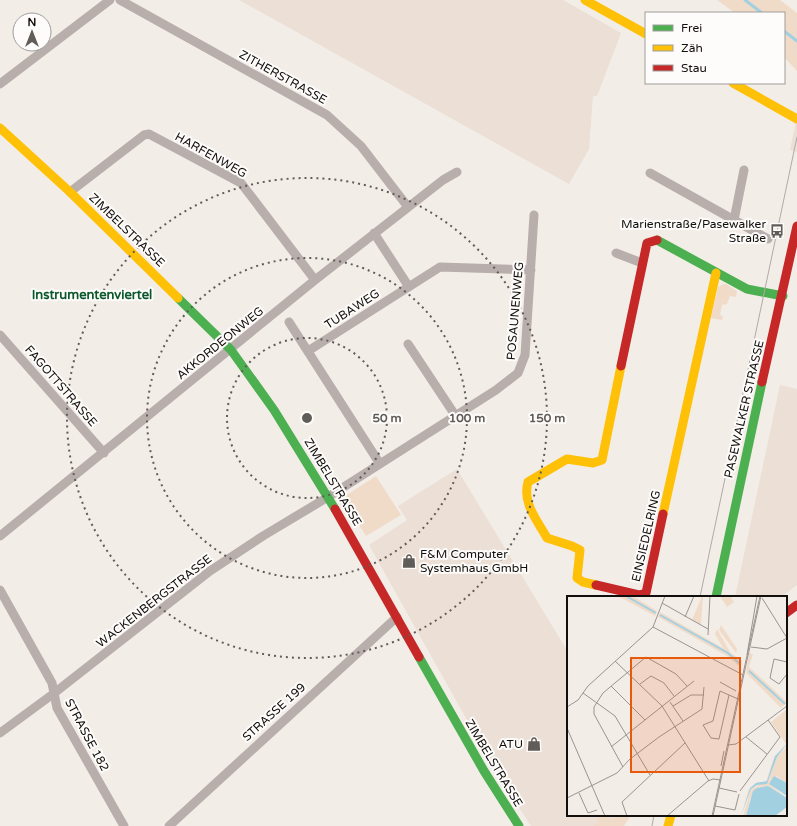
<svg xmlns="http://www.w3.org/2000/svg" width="797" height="826" viewBox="0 0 797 826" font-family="'Varela Round',sans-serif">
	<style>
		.built { fill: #ebdfd6 }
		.green { fill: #f0dbc9 }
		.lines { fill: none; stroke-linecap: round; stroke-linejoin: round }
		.stream { stroke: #a2d0e1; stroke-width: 3 }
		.street { stroke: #b8aeac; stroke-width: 9 }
		.fast { stroke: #4caf50; stroke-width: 9 }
		.slow { stroke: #ffc107; stroke-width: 9 }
		.jam { stroke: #c62828; stroke-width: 9 }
		.tram { stroke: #b0a9a7; stroke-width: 1 }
		.ring { fill: none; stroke: #605c58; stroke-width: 2; stroke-dasharray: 2 4 }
		.labels { text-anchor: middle; stroke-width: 4; stroke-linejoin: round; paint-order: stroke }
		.street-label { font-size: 12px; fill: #110e0b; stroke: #fefcfa }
		.poi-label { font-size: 12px; fill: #110e0b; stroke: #fefcfa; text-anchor: end }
		.neighbourhood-label { font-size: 13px; font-weight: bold; fill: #0c582d; stroke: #fefcfa }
		.inset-river { fill: none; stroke: #a2d0e1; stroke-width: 2 }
		.inset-road { fill: none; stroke: #999490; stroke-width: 1 }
		.view { fill: #e8590c; fill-opacity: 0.15; stroke: #e8590c; stroke-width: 2 }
		.inset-edge { fill: none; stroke: #110e0b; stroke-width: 2 }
		.centre { fill: #605c58; stroke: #fefcfa; stroke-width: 2 }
		.ring-label { font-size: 12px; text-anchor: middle; font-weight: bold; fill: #605c58; stroke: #fefcfa; stroke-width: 4; stroke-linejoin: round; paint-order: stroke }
	</style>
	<rect width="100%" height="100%" fill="#f3ede8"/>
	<path class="built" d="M239,0H563L621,33L597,96H593L589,149L569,184Z
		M797,117V152L790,150Z
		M780,385L797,389V585L781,597H735Z
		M457,469L568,652V815H633L620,826H531L495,770L369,545L407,520L398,506Z"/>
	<path class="green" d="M717,0H780L797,13V71L784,57V13H735Z
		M723,284H726L737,291L736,297L730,296L727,304L722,305L720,315L723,316L722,320L711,318L718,287Z
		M376,476L401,515L366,536L342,498Z
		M604,815H607L611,820L621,815H631L624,826H593L599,823L597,819Z"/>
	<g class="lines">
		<path class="stream" d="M745,0L762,13
			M784,31L797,41"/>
		<path class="street" d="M120,0L327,115L361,146L408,207
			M0,84L110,0
			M650,173L768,239
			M70,192L144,135L149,134L241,183L315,280
			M734,220L744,170
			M374,233L409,287
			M616,253L642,263
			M289,322L380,464
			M0,335L104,453
			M408,344L455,415
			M308,351L440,267L531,270
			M0,536L315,280L443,180L457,172
			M0,590L52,683L57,708L124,826
			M0,733L53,694L210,571L263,536L328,497L496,390L518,373L525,355L534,215
			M169,826L397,617"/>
		<path class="fast" d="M657,240L747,289L783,296
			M178,298L231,350L274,410L335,509
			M716,597L762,382
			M419,657L484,771L519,826"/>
		<path class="slow" d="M585,0L646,34
			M733,83L797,119
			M0,128L70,192L178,298
			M663,514L716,273
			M596,585L583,582L577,578L580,550L572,546L547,538C537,520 522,503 528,482L567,459L593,463L602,460L621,366
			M668,826L671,815"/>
		<path class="jam" d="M621,366L647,243L657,240
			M762,382L797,226
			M335,509L419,657
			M596,585L639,595L646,593L663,514
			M786,613L797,605"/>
		<path class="tram" d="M700,597L797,137
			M652,826L654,815"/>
	</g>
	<g class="ring">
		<circle cx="307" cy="418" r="80"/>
		<circle cx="307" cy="418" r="160"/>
		<circle cx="307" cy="418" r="240"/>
	</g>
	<defs>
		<symbol id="bus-bare" viewBox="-9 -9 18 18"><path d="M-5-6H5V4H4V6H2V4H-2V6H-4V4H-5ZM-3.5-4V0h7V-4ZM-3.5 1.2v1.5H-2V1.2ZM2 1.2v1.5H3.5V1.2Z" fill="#605c58" stroke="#fefcfa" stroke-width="2.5" paint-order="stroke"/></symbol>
		<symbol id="shop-bare" viewBox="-9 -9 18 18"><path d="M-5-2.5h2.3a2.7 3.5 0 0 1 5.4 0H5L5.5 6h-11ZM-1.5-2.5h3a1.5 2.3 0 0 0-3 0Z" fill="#605c58" stroke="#fefcfa" stroke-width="2.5" paint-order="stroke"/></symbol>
	</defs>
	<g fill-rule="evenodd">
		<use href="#bus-bare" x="767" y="221" width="20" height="20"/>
		<use href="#shop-bare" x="399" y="551" width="20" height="20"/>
		<use href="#shop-bare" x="524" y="734" width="20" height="20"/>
	</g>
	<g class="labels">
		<g class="street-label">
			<text transform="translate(283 77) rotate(29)" y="4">ZITHERSTRASSE</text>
			<text transform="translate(211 155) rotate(29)" y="4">HARFENWEG</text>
			<text transform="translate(127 230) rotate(44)" y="4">ZIMBELSTRASSE</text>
			<text transform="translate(352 309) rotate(-33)" y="4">TUBAWEG</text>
			<text transform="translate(515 311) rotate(-85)" y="4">POSAUNENWEG</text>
			<text transform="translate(220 343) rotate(-39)" y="4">AKKORDEONWEG</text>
			<text transform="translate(61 386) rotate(49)" y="4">FAGOTTSTRASSE</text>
			<text transform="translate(744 409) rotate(-77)" y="4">PASEWALKER STRASSE</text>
			<text transform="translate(333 482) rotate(59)" y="4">ZIMBELSTRASSE</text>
			<text transform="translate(646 536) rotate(-77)" y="4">EINSIEDELRING</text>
			<text transform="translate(154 601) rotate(-38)" y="4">WACKENBERGSTRASSE</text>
			<text transform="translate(274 712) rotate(-42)" y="4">STRASSE 199</text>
			<text transform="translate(87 735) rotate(62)" y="4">STRASSE 182</text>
			<text transform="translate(494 763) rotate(59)" y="4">ZIMBELSTRASSE</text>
		</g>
		<g class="poi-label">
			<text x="766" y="228">Marienstraße/Pasewalker<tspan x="766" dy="14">Straße</tspan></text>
			<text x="420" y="558" text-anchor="start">F&amp;M Computer<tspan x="420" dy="14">Systemhaus GmbH</tspan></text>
			<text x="523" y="748">ATU</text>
		</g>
		<g class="neighbourhood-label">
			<text x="92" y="299">Instrumentenviertel</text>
		</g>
	</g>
	<g transform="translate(567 596)">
		<rect width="220" height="220" fill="#f3ede8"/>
		<path d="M51,0H66L90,15L88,20ZM135,0H136L134,29L125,24ZM153,0H163L167,6L160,11ZM93,16L156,52L148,38L150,33L163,56L175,65L174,72L160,60L91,21ZM154,29L170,53L169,57L152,34ZM182,57L186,58L182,71L220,106L214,112L179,77ZM220,113V148L208,160L206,169L200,185L196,188L189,187L183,192L174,220L182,193L191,186H199L207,161L219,148L204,126ZM220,150V187L209,180L202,188L220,202L201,190L192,191L183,203L179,220H176L184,193L202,184L210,161Z" fill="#f0dbc9"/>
		<path d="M220,148L210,161L200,188L190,189L184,193L174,220L183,192L189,187L200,185L208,160ZM207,180L220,187V200L202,188ZM201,190L220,202V211L208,220H179L186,195L190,192Z" fill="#a2d0e1"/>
		<path class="inset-river" d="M59,0L89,17M93,19L161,57L173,68M182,75L218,108"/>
		<path class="inset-road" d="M195,2L220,42M95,7L141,33M118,21L127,0M86,31L176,79M141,39L143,0M184,51L200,53L220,42M180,59L190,0M48,65L95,110L142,185M220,66L207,63L203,82L212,88L220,78M153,86L169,95M73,88L84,80L97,87L107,100M44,90L78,124M16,97L48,120L83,179M162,99L152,143L144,142L136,129L146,125L153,95L171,103M103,106L116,125M106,110L124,99H137M0,111L11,104L21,90L86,31L98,0M0,132L38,220M179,141L200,158M161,149L169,148L220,110M44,151L127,85M154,170L157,155M56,171L27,118V111L36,97L79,61L109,78L120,90M152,192L170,196M173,195L213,141L201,124M12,197L21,217L30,214M0,202L50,177L63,163L92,141L135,113L137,91M148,210L168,214L172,198M60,220L55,206L118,147M100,220L141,185L146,183L154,184M145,220L193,0M146,220L194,0"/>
		<path class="view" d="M64,62H173V176H64Z"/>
		<rect width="220" height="220" class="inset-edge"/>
	</g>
	<circle cx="307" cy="418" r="6" class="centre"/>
	<g class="ring-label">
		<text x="387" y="422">50 m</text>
		<text x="467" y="422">100 m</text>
		<text x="547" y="422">150 m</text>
	</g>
	<rect x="645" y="12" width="140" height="72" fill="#fefcfa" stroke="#9f9d9a"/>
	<rect x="653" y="25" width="20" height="6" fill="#4caf50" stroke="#9f9d9a"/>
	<text x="681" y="32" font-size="12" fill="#110e0b">Frei</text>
	<rect x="653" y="45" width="20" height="6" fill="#ffc107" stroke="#9f9d9a"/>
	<text x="681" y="52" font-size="12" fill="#110e0b">Zäh</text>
	<rect x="653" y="65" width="20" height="6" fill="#c62828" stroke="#9f9d9a"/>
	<text x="681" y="72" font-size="12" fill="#110e0b">Stau</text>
	<g transform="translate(32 32)"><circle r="19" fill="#fefcfa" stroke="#9f9d9a"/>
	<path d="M0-3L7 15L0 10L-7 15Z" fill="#605c58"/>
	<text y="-6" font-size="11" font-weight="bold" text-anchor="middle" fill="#110e0b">N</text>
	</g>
</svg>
